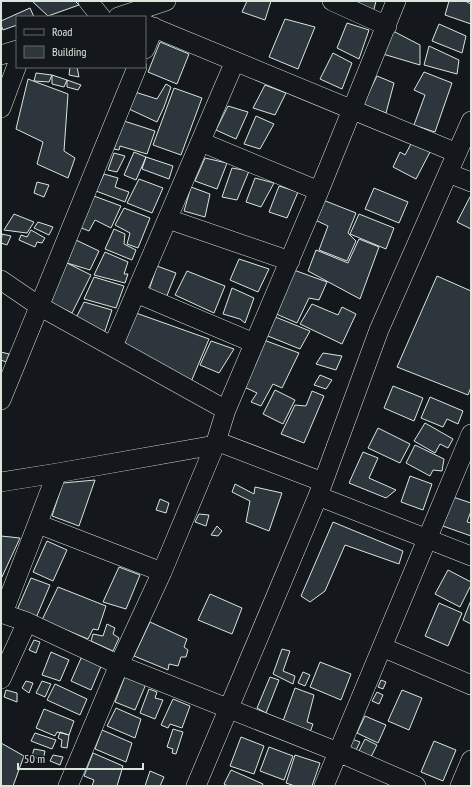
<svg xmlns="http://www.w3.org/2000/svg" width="472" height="787" viewBox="0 0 472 787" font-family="'PT Sans Narrow',sans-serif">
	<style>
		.building { fill: #2c363c; stroke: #d8e6dc }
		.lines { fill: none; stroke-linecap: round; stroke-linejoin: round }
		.minor-casing { stroke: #d8e6dc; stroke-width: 20 }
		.minor { stroke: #14181c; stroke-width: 19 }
	</style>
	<rect width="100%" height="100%" fill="#14181c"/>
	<path class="building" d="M32,1H75L79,5L48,16Z
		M247,1H271L265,20L242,12Z
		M353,1H376L373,13Z
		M449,1H465L471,4V24L445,15Z
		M30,8L34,17H17V25L3,30L1,25V21Z
		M285,19L315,27L298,69L269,57Z
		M347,23L369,30L359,59L337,48Z
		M439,24L466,36L462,53L432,41Z
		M393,31L420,45V65L383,54Z
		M160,42L189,54L177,84L148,72Z
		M429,46L459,60L457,74L424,65Z
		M333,53L352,63L342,89L320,79Z
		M70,67H77L79,77L69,75Z
		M424,72L452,83L435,132L414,125L425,95L414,90Z
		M36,73L52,75L49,82L34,81Z
		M52,75L67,80L64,87L52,84Z
		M377,76L394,83L386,113L363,104Z
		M28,79L68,94L64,151L75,158L68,178L37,164L43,142L16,129Z
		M67,80L81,85L78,90L67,87Z
		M166,84L171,87L164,107L157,122L129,109L135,92L157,99Z
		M265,85L286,93L275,115L253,108Z
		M174,88L202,98L181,155L153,145Z
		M228,106L248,112L236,139L216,130Z
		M256,116L274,124L260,149L244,144Z
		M124,121L155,131L147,154L120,146L119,150L114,149Z
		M412,142L430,152L416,179L393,167L400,152L405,155Z
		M134,152L146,157L136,180L124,175Z
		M114,153L125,156L117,172L108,170Z
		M146,157L173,166L169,179L142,169Z
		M205,158L227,163L217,189L195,181Z
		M232,168L249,171L237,200L222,197Z
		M104,174L118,178L115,187L129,192L125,202L96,191Z
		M255,178L274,183L261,207L246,202Z
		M139,179L163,188L152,213L127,203Z
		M37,182L49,185L44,197L34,193Z
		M279,186L298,192L287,218L269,212Z
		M191,187L210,194L205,217L184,211Z
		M374,188L408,202L399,223L365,209Z
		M471,195V229L457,222Z
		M94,196L121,206L111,228L95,220L89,231L79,227Z
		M323,200L356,213L348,233L356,241L347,261L319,250L328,226L315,220Z
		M124,208L150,218L138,248L127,244L130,233L115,225Z
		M14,214L34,222L27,233L4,230Z
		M359,214L394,228L386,249L350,234Z
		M38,222L53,227L49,235L34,228Z
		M114,229L125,234L124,244L136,250L132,260L105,249Z
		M31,230L45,238L42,243L37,242L35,247L19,240L21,235L27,237Z
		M2,234L11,236L7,245L1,243Z
		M359,239L379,247L360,299L308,271L316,250L348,263Z
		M76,240L99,251L90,270L67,263Z
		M105,252L128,262L124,274H128L125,283L94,275Z
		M239,259L269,269L258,292L230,280Z
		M67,263L91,275L72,313L49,302Z
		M157,266L176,273L166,298L149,290Z
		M291,269L327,282L319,300L309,298L297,323L274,313Z
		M187,271L225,286L214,313L175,295Z
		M437,276L471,291V387L468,395L397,367Z
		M94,277L124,286L116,308L84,299Z
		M232,288L254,298L245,323L240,319L223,314Z
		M84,302L112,310L104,334L76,318Z
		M312,304L338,315L342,307L356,314L342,344L300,324Z
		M136,313L209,339L191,382L122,345Z
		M273,316L310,331L300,349L263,334Z
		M261,339L299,353L282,388L273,384L261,406L251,402L257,393L242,386Z
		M211,341L234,349L219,373L200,365Z
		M1,352L9,354L6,362L1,360Z
		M323,353L342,356L336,370L316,364Z
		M320,375L332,380L326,389L314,385Z
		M393,386L423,398L414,421L384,408Z
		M275,390L295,400L283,424L263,414Z
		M312,391L324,396L304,443L281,434L295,405L306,406Z
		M430,397L463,411L458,424L447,419L443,427L421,418Z
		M425,423L453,439L448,448L440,444L435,453L414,441Z
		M378,428L410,444L400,463L368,448Z
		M415,445L444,459L442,471L433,470L430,476L406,463Z
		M363,452L378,458L369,478L396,490L386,498L349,483Z
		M410,476L432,484L423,510L401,502Z
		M95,480L79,526L52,516L63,483Z
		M235,484L254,494L255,487L282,493L269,531L246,522L250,501L232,492Z
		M450,496L471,503V511L467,522L471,523V536L440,525Z
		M160,499L169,503L166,513L156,510Z
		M199,514L209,515L206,526L195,522Z
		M333,522L403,551L399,564L345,545L325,591L310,602L301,596Z
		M217,526L222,531L218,536L211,535Z
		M1,536L20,538L1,579Z
		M47,541L67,550L53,581L33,572Z
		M119,567L140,575L126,609L103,602Z
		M448,570L471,582V585L460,607L435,594Z
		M31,578L50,585L36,618L17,610Z
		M58,587L106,606L98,630L93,629L88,639L42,620Z
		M210,594L242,608L232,634L198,620Z
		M471,600V624L463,620Z
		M439,603L462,613L448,646L425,636Z
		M150,622L187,639L184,647L188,650L186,657H181L178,666L169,664L168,670L134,656Z
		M107,624L115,628L113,634L119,638L113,651L91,641L93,634L103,636Z
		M34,640L40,642L36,653L29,650Z
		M282,649L290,651L283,671L295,676L293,684L273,674Z
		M51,652L69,660L60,681L42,675Z
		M82,656L102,664L91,690L71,681Z
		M320,662L351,674L341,700L310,687Z
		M303,672L310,675L305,686L298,683Z
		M125,676L146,684L135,710L115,702Z
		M270,677L279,680L266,713L257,708Z
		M381,680L386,682L383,689L378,687Z
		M26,681L33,683L29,693L22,688Z
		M42,681L51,684L45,697L36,693Z
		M55,684L87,699L80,715L47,700Z
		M295,688L314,695L307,722L313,724L309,735L283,721Z
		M149,689L157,692L155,698L163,700L155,719L140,713Z
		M6,690L17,693V702L4,697Z
		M402,690L422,698L409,730L388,721Z
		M377,692L383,695L379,704L372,701Z
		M173,699L190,706L182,728L170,724L168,728L161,725Z
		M116,708L141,719L135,738L107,726Z
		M44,709L74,721L69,735L57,732L55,736L36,728Z
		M365,716L386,725L378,743L357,733Z
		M173,729L183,732L176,754L172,753L173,749L167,747Z
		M102,730L132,743L126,762L95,749Z
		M60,732L69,735L67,748L61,747L62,740L58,738Z
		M35,733L56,740L52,749L31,741Z
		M241,737L264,746L254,774L230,766Z
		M352,739L360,742L356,750L349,747Z
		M365,739L377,745L371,757L359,751Z
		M434,741L456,750L443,781L421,772Z
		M1,743L24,756L13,786H1Z
		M269,747L293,756L284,780L260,771Z
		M34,749L45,751L43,760L32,756Z
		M93,753L123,766L117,786H92L94,780L84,776Z
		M53,755L63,757L60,765L50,761Z
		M295,755L320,763L312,786H295L286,783Z
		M231,770L263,784L262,786H228L224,784Z
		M150,771L164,777L160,786H145Z"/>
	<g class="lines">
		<defs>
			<path id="minor" d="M88,1L101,17
				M332,1L387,26
				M118,17L166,1
				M145,24L457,153
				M145,49L154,27
				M1,55L17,50
				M1,108L17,65
				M201,142L319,191
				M448,173L471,182
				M168,219L290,261
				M1,280L39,306L226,410
				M136,293L254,343
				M113,346L235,61
				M1,400L137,67
				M216,441L323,482
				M1,482L57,473L215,445L226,410L319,191L396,1
				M318,496L471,556
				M38,524L162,572
				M1,613L27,622L119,665L338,752L416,786
				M3,613L57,473
				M382,647L471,685
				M1,679L27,622
				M68,786L119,665L162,572L215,445
				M196,786L318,496L379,330L471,121
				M324,786L471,434
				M460,786L471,760"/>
		</defs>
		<use href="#minor" class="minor-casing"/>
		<use href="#minor" class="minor"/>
	</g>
	<rect width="472" height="787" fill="none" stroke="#d8e6dc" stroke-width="4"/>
	<rect x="16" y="16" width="130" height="52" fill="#14181c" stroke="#626a69"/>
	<rect x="24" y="29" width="20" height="6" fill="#14181c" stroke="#626a69"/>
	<text x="52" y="36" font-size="12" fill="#d8e6dc">Road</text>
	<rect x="24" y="46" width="20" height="12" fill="#2c363c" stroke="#626a69"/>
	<text x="52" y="56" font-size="12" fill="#d8e6dc">Building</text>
	<path d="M18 763v6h125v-6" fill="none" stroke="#d8e6dc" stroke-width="2"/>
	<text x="24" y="763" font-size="12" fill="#d8e6dc" stroke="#14181c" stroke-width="3" paint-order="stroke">50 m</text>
</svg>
